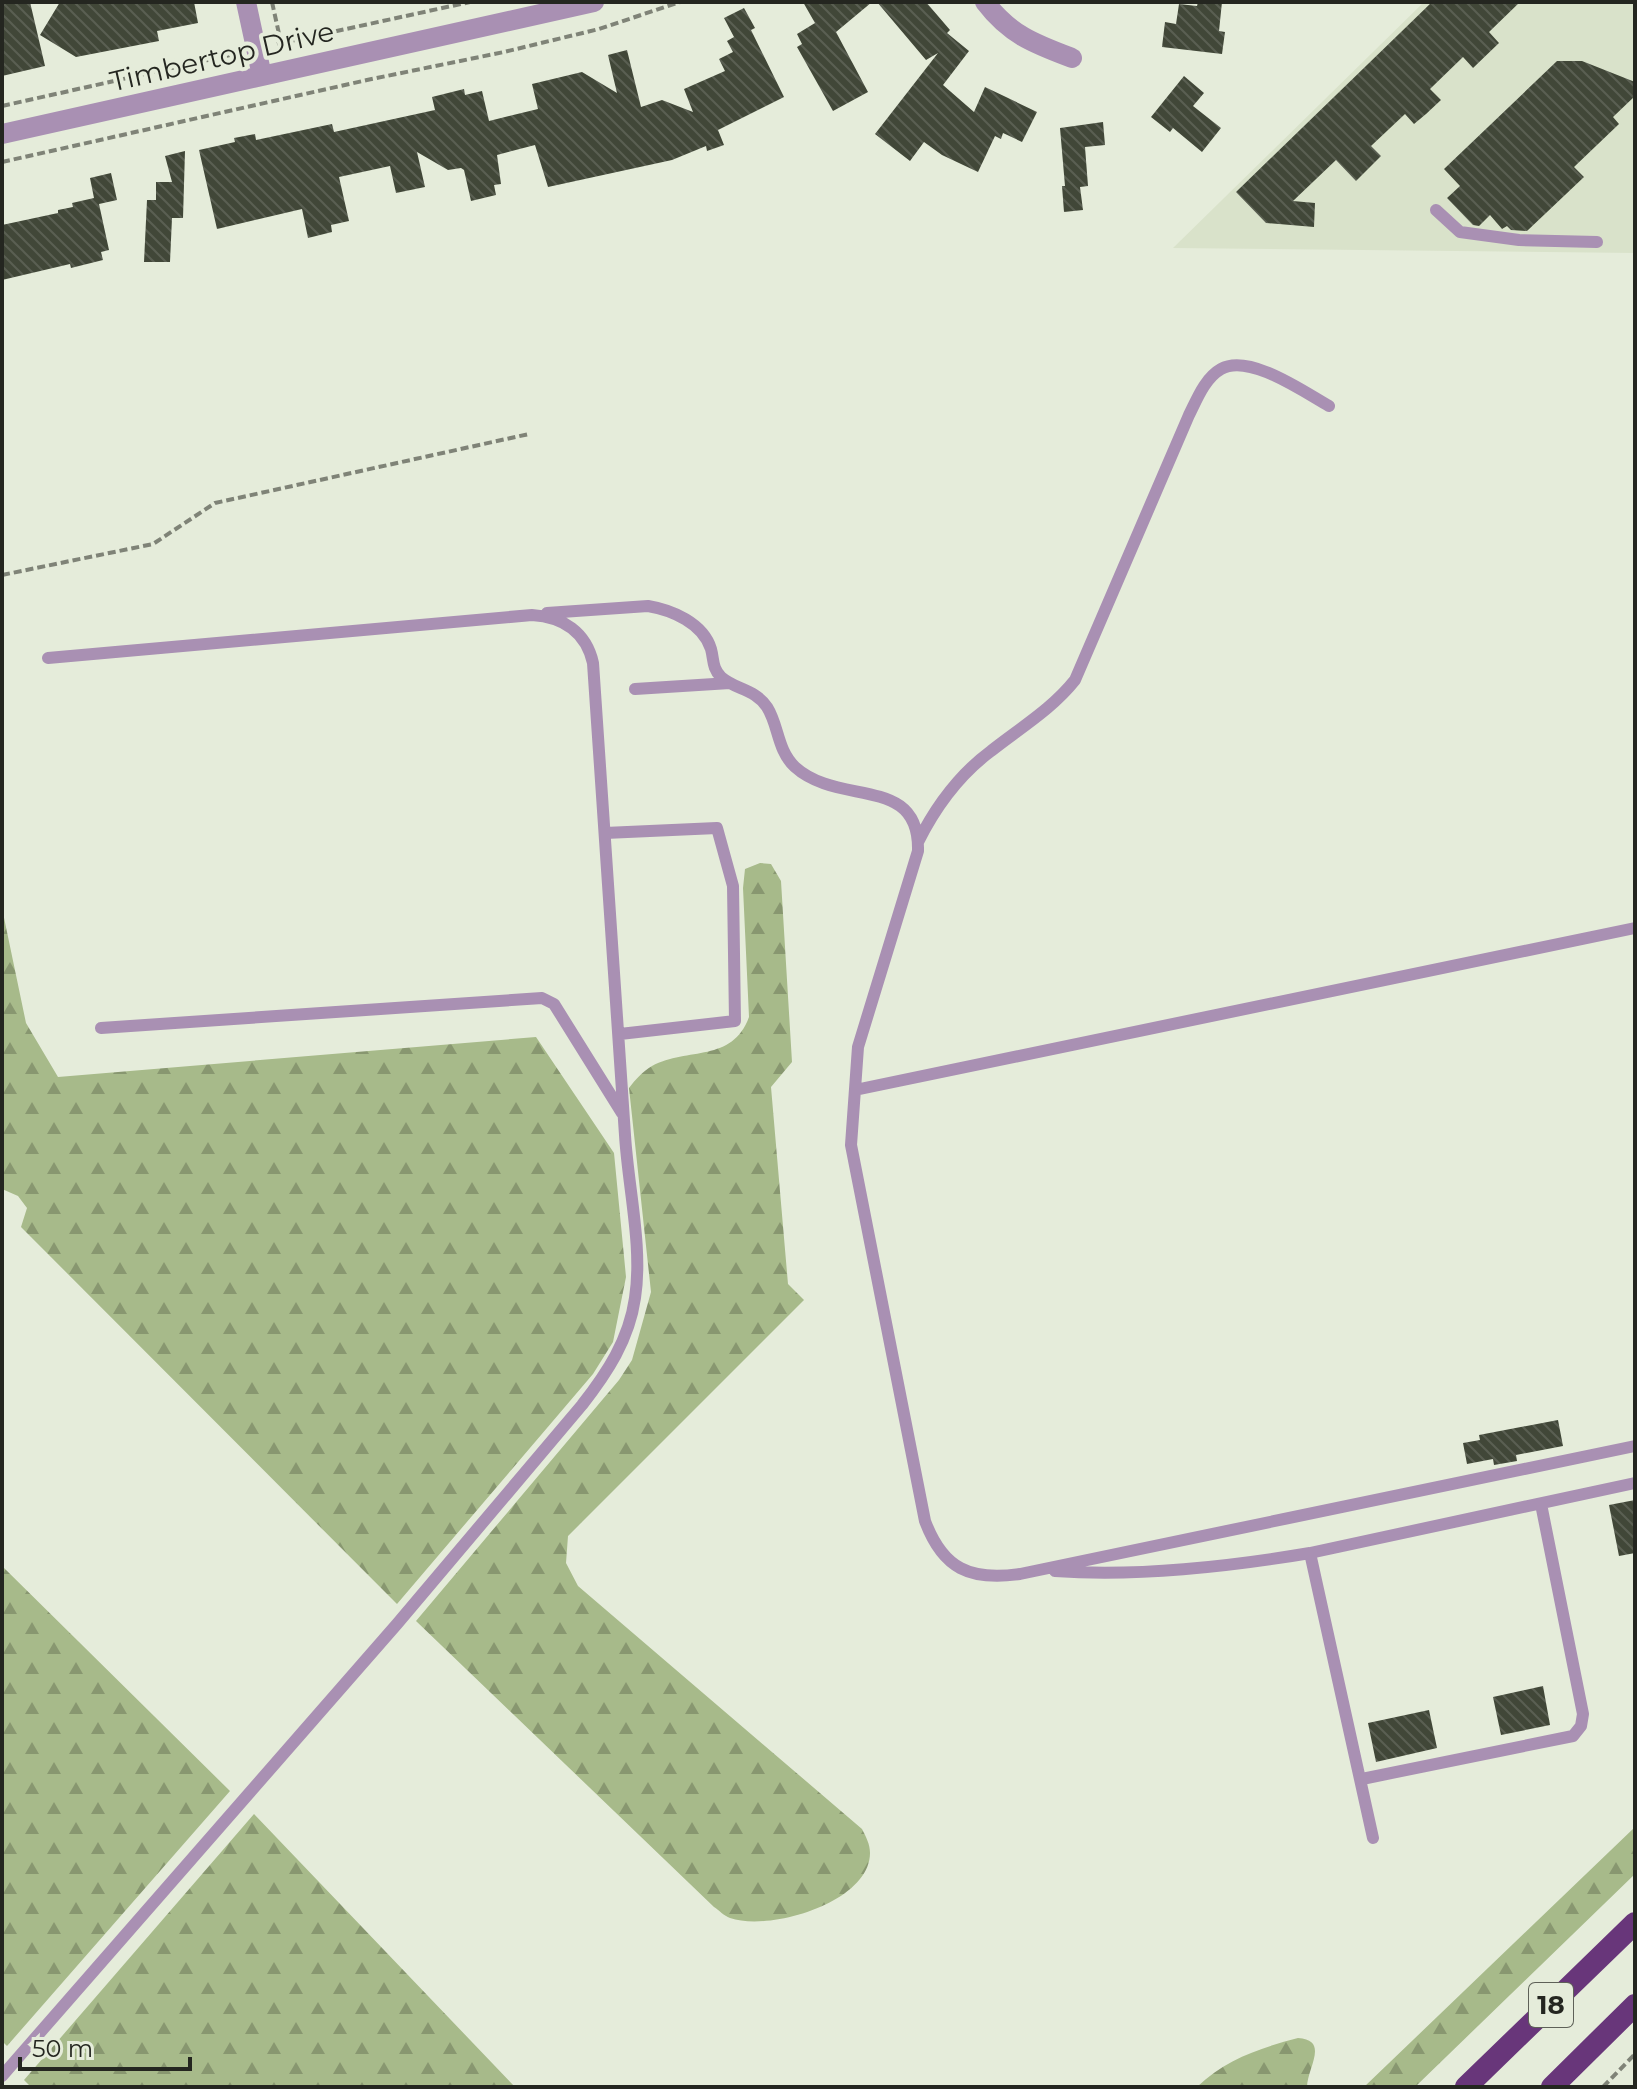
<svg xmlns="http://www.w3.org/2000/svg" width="1637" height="2089" viewBox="0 0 1637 2089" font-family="Montserrat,sans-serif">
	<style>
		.built { fill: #d9e2ca }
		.forest { fill: url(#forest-firs) }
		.building { fill: url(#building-back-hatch) }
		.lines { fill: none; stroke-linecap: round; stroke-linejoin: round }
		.path { stroke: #7f8377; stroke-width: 4; stroke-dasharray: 8 4; stroke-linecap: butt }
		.service { stroke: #a990b3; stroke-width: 12 }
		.minor { stroke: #a990b3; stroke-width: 20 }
		.trunk { stroke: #68367a; stroke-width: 22 }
		.labels { text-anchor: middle; stroke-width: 8; stroke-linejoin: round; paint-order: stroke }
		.shield { fill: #e5ecda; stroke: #5e6158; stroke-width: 2 }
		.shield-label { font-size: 26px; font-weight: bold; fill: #242620 }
		.street-label { font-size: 28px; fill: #242620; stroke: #e5ecda }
	</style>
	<defs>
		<pattern id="forest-firs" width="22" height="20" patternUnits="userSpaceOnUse" patternTransform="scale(2)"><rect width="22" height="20" fill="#a7ba8a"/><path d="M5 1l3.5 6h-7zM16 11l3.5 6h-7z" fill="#889770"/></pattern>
		<pattern id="building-back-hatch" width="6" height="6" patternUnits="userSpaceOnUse" patternTransform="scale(2)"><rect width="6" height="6" fill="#414738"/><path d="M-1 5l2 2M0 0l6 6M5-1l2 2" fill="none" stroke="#5a5f52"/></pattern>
	</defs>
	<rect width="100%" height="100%" fill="#e5ecda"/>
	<path class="built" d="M1424,2H1635V253L1173,248Z"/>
	<path class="forest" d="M760,863L771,864L781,881L792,1062L771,1087L788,1284L804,1300L568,1536L566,1563L578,1586L862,1829C866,1837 870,1844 870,1853C870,1902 770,1932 730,1918C724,1916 719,1910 714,1907L416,1621L619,1380L632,1360L651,1292L629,1088C636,1079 642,1072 652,1066C688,1047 732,1063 749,1017L743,888L745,869Z
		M2,908L26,1023L58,1077L536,1037L614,1153L626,1277L613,1342L593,1374L397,1604L21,1227L27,1208L18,1196L2,1189Z
		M2,1566L230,1791L7,2046L2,2041Z
		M254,1814L515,2087H31L24,2080Z
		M1635,1827V1874L1415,2087H1364Z
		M1298,2038C1330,2040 1307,2068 1307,2087H1197C1226,2059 1260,2048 1298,2038Z"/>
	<path class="building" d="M2,2H30L45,66L2,76Z
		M60,2H194L198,23L157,31L159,41L76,57L40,35Z
		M803,2H872L836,32L868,92L833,111L797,47L802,44L797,34L815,23Z
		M877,2H926L950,30L947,33L969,51L943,85L974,112L985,87L1037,112L1022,142L1003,133L1001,139L995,136L978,172L942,155L924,142L910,161L875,134L938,53L926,60Z
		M1198,2H1222L1219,31L1225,32L1222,54L1162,47L1165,22L1176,24L1179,4L1197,6Z
		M1432,2H1520L1489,32L1499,43L1473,68L1463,57L1430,89L1441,100L1426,114L1414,124L1405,114L1371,146L1381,156L1356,181L1336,160L1293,201L1315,203L1314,227L1266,223L1236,192Z
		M744,8L755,28L751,30L784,97L718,130L724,145L707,151L706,146L672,160L548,187L535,145L497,155L501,184L494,185L496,195L471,201L464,170L461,168L448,170L417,152L425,187L396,193L390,166L339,177L349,221L331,225L332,232L308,238L302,209L217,229L199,150L235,142L234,138L255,134L256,140L332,124L334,132L435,110L432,97L464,89L465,95L482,91L489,121L538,109L532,84L582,72L617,93L608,55L627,50L641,107L662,100L693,112L684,89L725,71L719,59L733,52L727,41L734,37L724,18Z
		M1557,61H1582L1635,82V96L1613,117L1619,124L1574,167L1584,177L1527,231L1511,230L1507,226L1502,229L1490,215L1479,226L1473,225L1447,198L1460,186L1444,169Z
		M1184,76L1204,93L1193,106L1221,128L1202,152L1173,128L1170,132L1151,117Z
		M1103,122L1105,145L1085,147L1088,186L1080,187L1083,210L1064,212L1062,186H1065L1060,128Z
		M185,151L183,218H172L170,262H144L147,200H156V182H172L165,156Z
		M111,173L117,200L99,204L109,250L101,252L103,260L71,268L70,264L2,280V225L58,213V210L73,207L72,203L94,198L90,178Z
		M1558,1420L1563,1446L1516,1455L1517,1461L1494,1465L1493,1459L1467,1464L1463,1443L1480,1440L1479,1435Z
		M1635,1500V1553L1619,1556L1609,1505Z
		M1543,1686L1550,1725L1501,1735L1493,1697Z
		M1429,1710L1437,1748L1376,1762L1368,1723Z"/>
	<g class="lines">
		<path class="path" d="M272,2L281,43
			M277,44L470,2
			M2,106L235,54
			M2,162L367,80L504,52L599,29L680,2
			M2,575L153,544L215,503L529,434
			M1603,2087L1635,2054"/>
		<path class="service" d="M1436,210L1460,232L1519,240L1597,242
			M547,613L648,606C672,610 703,623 711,649C714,660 712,668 721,677C736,690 755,689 767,707C779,726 777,750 795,767C839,807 920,774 918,851L858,1047L851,1145L925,1521C943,1569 970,1581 1020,1574L1635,1446
			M635,689L730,683
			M605,833L717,828L733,886L735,1021L620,1034
			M918,842C935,808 960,774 991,751C1020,728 1052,709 1075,680L1189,415C1197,399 1205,378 1221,369C1249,353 1304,392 1329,406
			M101,1028L542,998L554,1004L622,1113
			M855,1090L1635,928
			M1310,1553L1373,1838
			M1055,1571C1139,1577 1227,1567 1310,1553L1635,1483
			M1362,1779L1573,1736L1581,1726L1583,1714L1541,1504
			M2,2076L397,1624L582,1405C607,1373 629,1340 635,1298C643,1247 628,1187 625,1135C615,978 604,821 593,663C586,632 563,617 532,615L48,658"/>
		<path class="minor" d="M246,2L262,76
			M985,2C1010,35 1035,44 1072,58
			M2,134L594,2"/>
		<path class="trunk" d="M1466,2087L1635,1923
			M1552,2087L1635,2005"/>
	</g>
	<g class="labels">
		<rect class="shield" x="1529" y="1983" width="44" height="44" rx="6"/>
		<g class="shield-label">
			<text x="1551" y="2014">18</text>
		</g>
		<g class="street-label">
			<text transform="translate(222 56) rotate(-13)" y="10">Timbertop Drive</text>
		</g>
	</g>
	<rect width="1637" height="2089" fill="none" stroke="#242620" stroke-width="8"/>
	<path d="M20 2057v12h170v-12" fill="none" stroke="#242620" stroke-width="4"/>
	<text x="32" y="2057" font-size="24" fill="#242620" stroke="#e5ecda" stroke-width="6" paint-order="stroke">50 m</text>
</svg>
